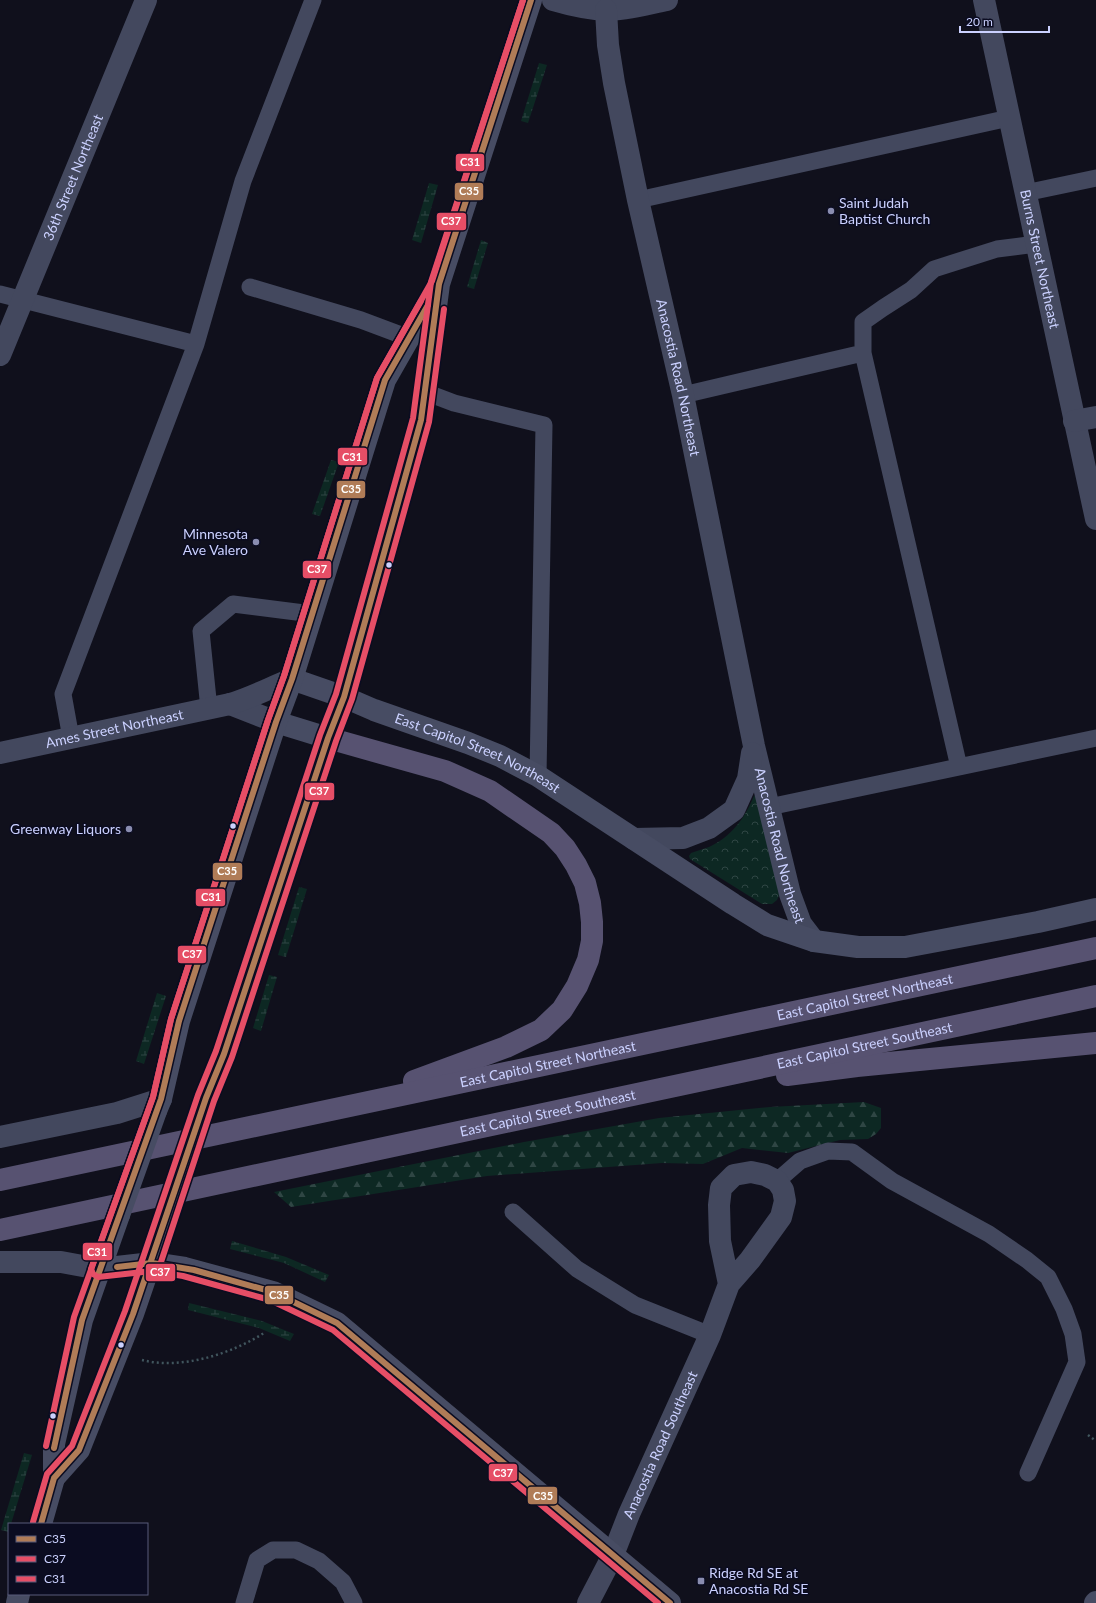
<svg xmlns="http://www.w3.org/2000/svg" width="1096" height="1603" viewBox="0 0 1096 1603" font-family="Lato,sans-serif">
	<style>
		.forest { fill: url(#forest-firs) }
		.wetland { fill: url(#wetland-marsh) }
		.park { fill: url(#park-crowns) }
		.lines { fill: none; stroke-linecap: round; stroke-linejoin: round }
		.path { stroke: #41565e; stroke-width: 2.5; stroke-dasharray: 2 3; stroke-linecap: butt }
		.lane { stroke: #43485e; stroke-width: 17 }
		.street { stroke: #43485e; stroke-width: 22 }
		.secondary { stroke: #474c63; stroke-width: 22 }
		.primary { stroke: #575271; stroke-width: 22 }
		.secondary-bridge { stroke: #474c63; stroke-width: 22 }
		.bus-1-casing { stroke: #0b0c21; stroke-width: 9 }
		.bus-2-casing { stroke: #0b0c21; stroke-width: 9 }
		.bus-3-casing { stroke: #0b0c21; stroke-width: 9 }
		.bus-1 { stroke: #b07c57; stroke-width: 6 }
		.bus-2 { stroke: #e64e66; stroke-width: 6 }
		.bus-3 { stroke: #e64e66; stroke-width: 6 }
		.poi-dot { fill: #8a8db0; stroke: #0b0c21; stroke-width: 1.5 }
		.bus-dot { fill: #cbd1ff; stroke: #0b0c21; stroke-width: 1.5 }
		.labels { text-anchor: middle; stroke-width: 3; stroke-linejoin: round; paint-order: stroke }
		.street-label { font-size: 14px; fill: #cbd1ff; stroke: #0b0c21 }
		.poi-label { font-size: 14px; fill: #cbd1ff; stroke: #0b0c21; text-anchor: start }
		.line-badge { stroke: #0b0c21; stroke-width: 1.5 }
		.badge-label { font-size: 11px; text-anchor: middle; font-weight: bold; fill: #fff }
	</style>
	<defs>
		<pattern id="forest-firs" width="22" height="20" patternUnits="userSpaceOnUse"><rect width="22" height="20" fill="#0d2823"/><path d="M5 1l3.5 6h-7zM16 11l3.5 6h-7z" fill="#2f4644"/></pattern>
		<pattern id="wetland-marsh" width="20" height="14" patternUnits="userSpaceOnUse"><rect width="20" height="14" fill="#0d2823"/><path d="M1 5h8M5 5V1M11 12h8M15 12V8" fill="none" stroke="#2f4644"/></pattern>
		<pattern id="park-crowns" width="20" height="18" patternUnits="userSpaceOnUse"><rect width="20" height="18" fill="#0d2823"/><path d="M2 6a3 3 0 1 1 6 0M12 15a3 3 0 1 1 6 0" fill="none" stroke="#2f4644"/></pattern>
	</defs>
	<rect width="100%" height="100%" fill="#10101c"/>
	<path class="forest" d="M864,1102L881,1108V1128L876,1134L868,1139L840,1140L788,1153L742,1148L703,1164L662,1163L487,1176L291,1207L274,1192L524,1142L659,1118L770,1107Z"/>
	<path class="wetland" d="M539,63L547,65L528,123L521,121Z
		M429,183L438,185L421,243L412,240Z
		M481,240L488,243L474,289L467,287Z
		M331,460L339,462L320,516L312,514Z
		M299,887L307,889L286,957L278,955Z
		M269,975L277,977L261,1031L253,1028Z
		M157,993L166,996L144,1064L136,1061Z
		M232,1241L286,1257L329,1275L325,1282L284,1263L230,1249Z
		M189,1303L262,1321L294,1334L290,1341L259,1328L188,1310Z
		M24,1453L32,1455L11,1524H9V1532L1,1530Z"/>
	<path class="park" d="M756,795L780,893L777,900L772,904H762L690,859L689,856L691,853C697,851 703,849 709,847C731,837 745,818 754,796Z"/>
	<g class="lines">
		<path class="path" d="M142,1360C181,1370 231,1354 264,1333
			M1088,1435L1096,1441"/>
		<path class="lane" d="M1025,193L1096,178
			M638,200L1009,118
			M250,287L361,320L409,338
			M0,294L196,344
			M863,353V322L883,308L911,290L934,269L997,249L1036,244
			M425,392L454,403L544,425L538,776
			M683,395L863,353L959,767
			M209,709L201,631L233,604L312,614
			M71,738L63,694L196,344L243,181L313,0
			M769,807L1096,738
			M777,1181L800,1161L828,1151L852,1152L892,1181L989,1234L1027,1260L1048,1277L1064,1309L1073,1334L1077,1362L1028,1473
			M513,1212L577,1269L635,1305L710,1335
			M244,1603L257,1560L273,1550H296L319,1561L343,1582L354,1603"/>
		<g class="street">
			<path d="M553,0C570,5 588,9 606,10C626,10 647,4 667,0"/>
			<path id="s1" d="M984,0L1096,519"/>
			<path id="s2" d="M606,10L608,45L614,83L638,200L683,395L754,746L790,894L801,924L814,941"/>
			<path id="s3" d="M0,355L146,0"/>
			<path d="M1074,421L1096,417"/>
			<path d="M230,704L276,722"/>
			<path id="s4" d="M0,753L230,704C251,698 271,687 292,679"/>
			<path d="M634,839L683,838L709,828L734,810L748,779L752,753"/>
			<path d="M0,1137L117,1113L161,1099"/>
			<path d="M0,1262H61L99,1269"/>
			<path id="s5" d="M588,1603L613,1555L629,1514L710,1335L729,1284L750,1260L781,1217L785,1201L783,1190L777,1181L765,1175L751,1172L734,1175L721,1188L719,1205L720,1241L729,1284"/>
		</g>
		<g class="secondary">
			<path id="s6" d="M292,679L344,697L374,710L468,743L500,756L538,776L733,904L767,925L814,941L858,947H905L1038,922L1096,909"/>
			<path d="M276,722L328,738"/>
			<path d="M206,1098L224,1054L328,738L344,697L421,420L439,284L531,0"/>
			<path d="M156,1111L161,1099L179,1021L276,722L292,679L385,380L434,294"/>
			<path d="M99,1269L152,1263L185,1268L273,1292L337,1323L670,1603"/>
			<path d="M54,1478L79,1450L133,1314L171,1203"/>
			<path d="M41,1524L54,1478V1444L82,1320L119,1215"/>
			<path d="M17,1603L19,1594"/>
			<path d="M1095,1603L1096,1602"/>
		</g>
		<g class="primary">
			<path d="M328,738L445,771L490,791L551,833L565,848L576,865L585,883L590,903L592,922V941L588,960L577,986L562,1010L541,1030L506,1047L414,1081"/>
			<path d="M787,1075L857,1066L1096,1043"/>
			<path id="s7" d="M0,1180L1096,948"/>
			<path id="s8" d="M0,1230L1096,996"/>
		</g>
		<path class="secondary-bridge" d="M171,1203L206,1098
			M119,1215L156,1111"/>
		<defs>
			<path id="bus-1" d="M117,1267L152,1263L194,1270L273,1292L337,1323L670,1603
				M54,1448L82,1320L161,1099L179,1021L276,722L292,679L385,380L428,305
				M41,1524L54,1478L79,1450L133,1314L206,1098L224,1054L328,738L344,697L421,420L439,284L531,0"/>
			<path id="bus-2" d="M523,0L432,281L377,378L284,676L268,720L171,1019L153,1097L91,1269L93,1274L98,1277L152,1271L183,1276L270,1300L333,1330L658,1603
				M160,1265L214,1101L232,1057L336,741L352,699L429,422L444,309"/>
			<path id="bus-3" d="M46,1446L74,1317L153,1097L171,1019L268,720L284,676L377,378L421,301
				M33,1522L47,1474L72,1446L125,1311L198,1095L216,1051L320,735L336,694L413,418L431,282L523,0"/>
		</defs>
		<use href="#bus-1" class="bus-1-casing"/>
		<use href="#bus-2" class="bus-2-casing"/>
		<use href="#bus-3" class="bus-3-casing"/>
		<use href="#bus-1" class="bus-1"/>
		<use href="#bus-2" class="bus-2"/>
		<use href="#bus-3" class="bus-3"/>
	</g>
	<g class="poi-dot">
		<circle cx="831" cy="211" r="4"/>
		<circle cx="256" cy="542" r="4"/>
		<circle cx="129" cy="829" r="4"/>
		<rect x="697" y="1577" width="8" height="8" rx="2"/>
	</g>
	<g class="bus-dot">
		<circle cx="389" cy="565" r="3.5"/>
		<circle cx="233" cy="826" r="3.5"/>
		<circle cx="121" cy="1345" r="3.5"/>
		<circle cx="53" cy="1416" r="3.5"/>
	</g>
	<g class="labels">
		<g class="street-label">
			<text dy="5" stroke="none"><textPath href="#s3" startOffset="192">36th Street Northeast</textPath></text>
			<text dy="5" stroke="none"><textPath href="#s1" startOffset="265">Burns Street Northeast</textPath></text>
			<text dy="5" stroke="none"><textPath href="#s2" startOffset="375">Anacostia Road Northeast</textPath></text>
			<text dy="5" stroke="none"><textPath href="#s4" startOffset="117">Ames Street Northeast</textPath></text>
			<text dy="5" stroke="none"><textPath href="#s6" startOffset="200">East Capitol Street Northeast</textPath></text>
			<text dy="5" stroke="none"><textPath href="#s2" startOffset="854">Anacostia Road Northeast</textPath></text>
			<text dy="5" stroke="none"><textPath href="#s7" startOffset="884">East Capitol Street Northeast</textPath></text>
			<text dy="5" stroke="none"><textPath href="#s8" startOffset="884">East Capitol Street Southeast</textPath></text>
			<text dy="5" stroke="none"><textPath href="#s7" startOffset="560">East Capitol Street Northeast</textPath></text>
			<text dy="5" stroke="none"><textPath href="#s8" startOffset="560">East Capitol Street Southeast</textPath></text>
			<text dy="5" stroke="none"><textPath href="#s5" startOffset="174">Anacostia Road Southeast</textPath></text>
		</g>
		<g class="poi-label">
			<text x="839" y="208">Saint Judah<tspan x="839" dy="16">Baptist Church</tspan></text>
			<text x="248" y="539" text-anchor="end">Minnesota<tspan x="248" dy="16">Ave Valero</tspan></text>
			<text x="121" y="834" text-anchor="end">Greenway Liquors</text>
			<text x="709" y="1578">Ridge Rd SE at<tspan x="709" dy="16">Anacostia Rd SE</tspan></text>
		</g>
	</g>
	<g class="line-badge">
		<rect x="455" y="153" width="30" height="19" rx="4" fill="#e64e66"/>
		<rect x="454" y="182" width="30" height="19" rx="4" fill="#b07c57"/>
		<rect x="436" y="212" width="31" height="19" rx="4" fill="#e64e66"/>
		<rect x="337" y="447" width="31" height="19" rx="4" fill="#e64e66"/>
		<rect x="336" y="480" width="30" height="19" rx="4" fill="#b07c57"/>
		<rect x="302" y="560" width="30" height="19" rx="4" fill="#e64e66"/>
		<rect x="304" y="782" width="31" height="19" rx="4" fill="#e64e66"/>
		<rect x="212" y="862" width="31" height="19" rx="4" fill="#b07c57"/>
		<rect x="195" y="888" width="31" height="19" rx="4" fill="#e64e66"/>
		<rect x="177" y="945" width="30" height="19" rx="4" fill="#e64e66"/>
		<rect x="82" y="1242" width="31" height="19" rx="4" fill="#e64e66"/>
		<rect x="145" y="1263" width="31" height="19" rx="4" fill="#e64e66"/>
		<rect x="264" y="1285" width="30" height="20" rx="4" fill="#b07c57"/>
		<rect x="488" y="1463" width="30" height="19" rx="4" fill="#e64e66"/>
		<rect x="527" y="1486" width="31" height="19" rx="4" fill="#b07c57"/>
	</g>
	<g class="badge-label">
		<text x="470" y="166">C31</text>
		<text x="469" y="195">C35</text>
		<text x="451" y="225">C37</text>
		<text x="352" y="461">C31</text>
		<text x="351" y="493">C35</text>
		<text x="317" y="573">C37</text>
		<text x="319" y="795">C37</text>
		<text x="227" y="875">C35</text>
		<text x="211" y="901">C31</text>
		<text x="192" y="958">C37</text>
		<text x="97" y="1256">C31</text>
		<text x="160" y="1276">C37</text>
		<text x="279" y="1299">C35</text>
		<text x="503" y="1477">C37</text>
		<text x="543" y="1500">C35</text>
	</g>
	<rect x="8" y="1523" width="140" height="72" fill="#0b0c21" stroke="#585b7a"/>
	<rect x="16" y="1536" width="20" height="6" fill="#b07c57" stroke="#585b7a"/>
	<text x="44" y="1543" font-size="12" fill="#cbd1ff">C35</text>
	<rect x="16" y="1556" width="20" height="6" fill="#e64e66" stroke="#585b7a"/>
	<text x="44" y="1563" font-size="12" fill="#cbd1ff">C37</text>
	<rect x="16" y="1576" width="20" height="6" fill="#e64e66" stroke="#585b7a"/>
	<text x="44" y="1583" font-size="12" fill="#cbd1ff">C31</text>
	<path d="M960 26v6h89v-6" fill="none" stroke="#cbd1ff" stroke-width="2"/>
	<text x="966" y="26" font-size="12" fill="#cbd1ff" stroke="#0b0c21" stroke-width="3" paint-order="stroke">20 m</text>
</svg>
